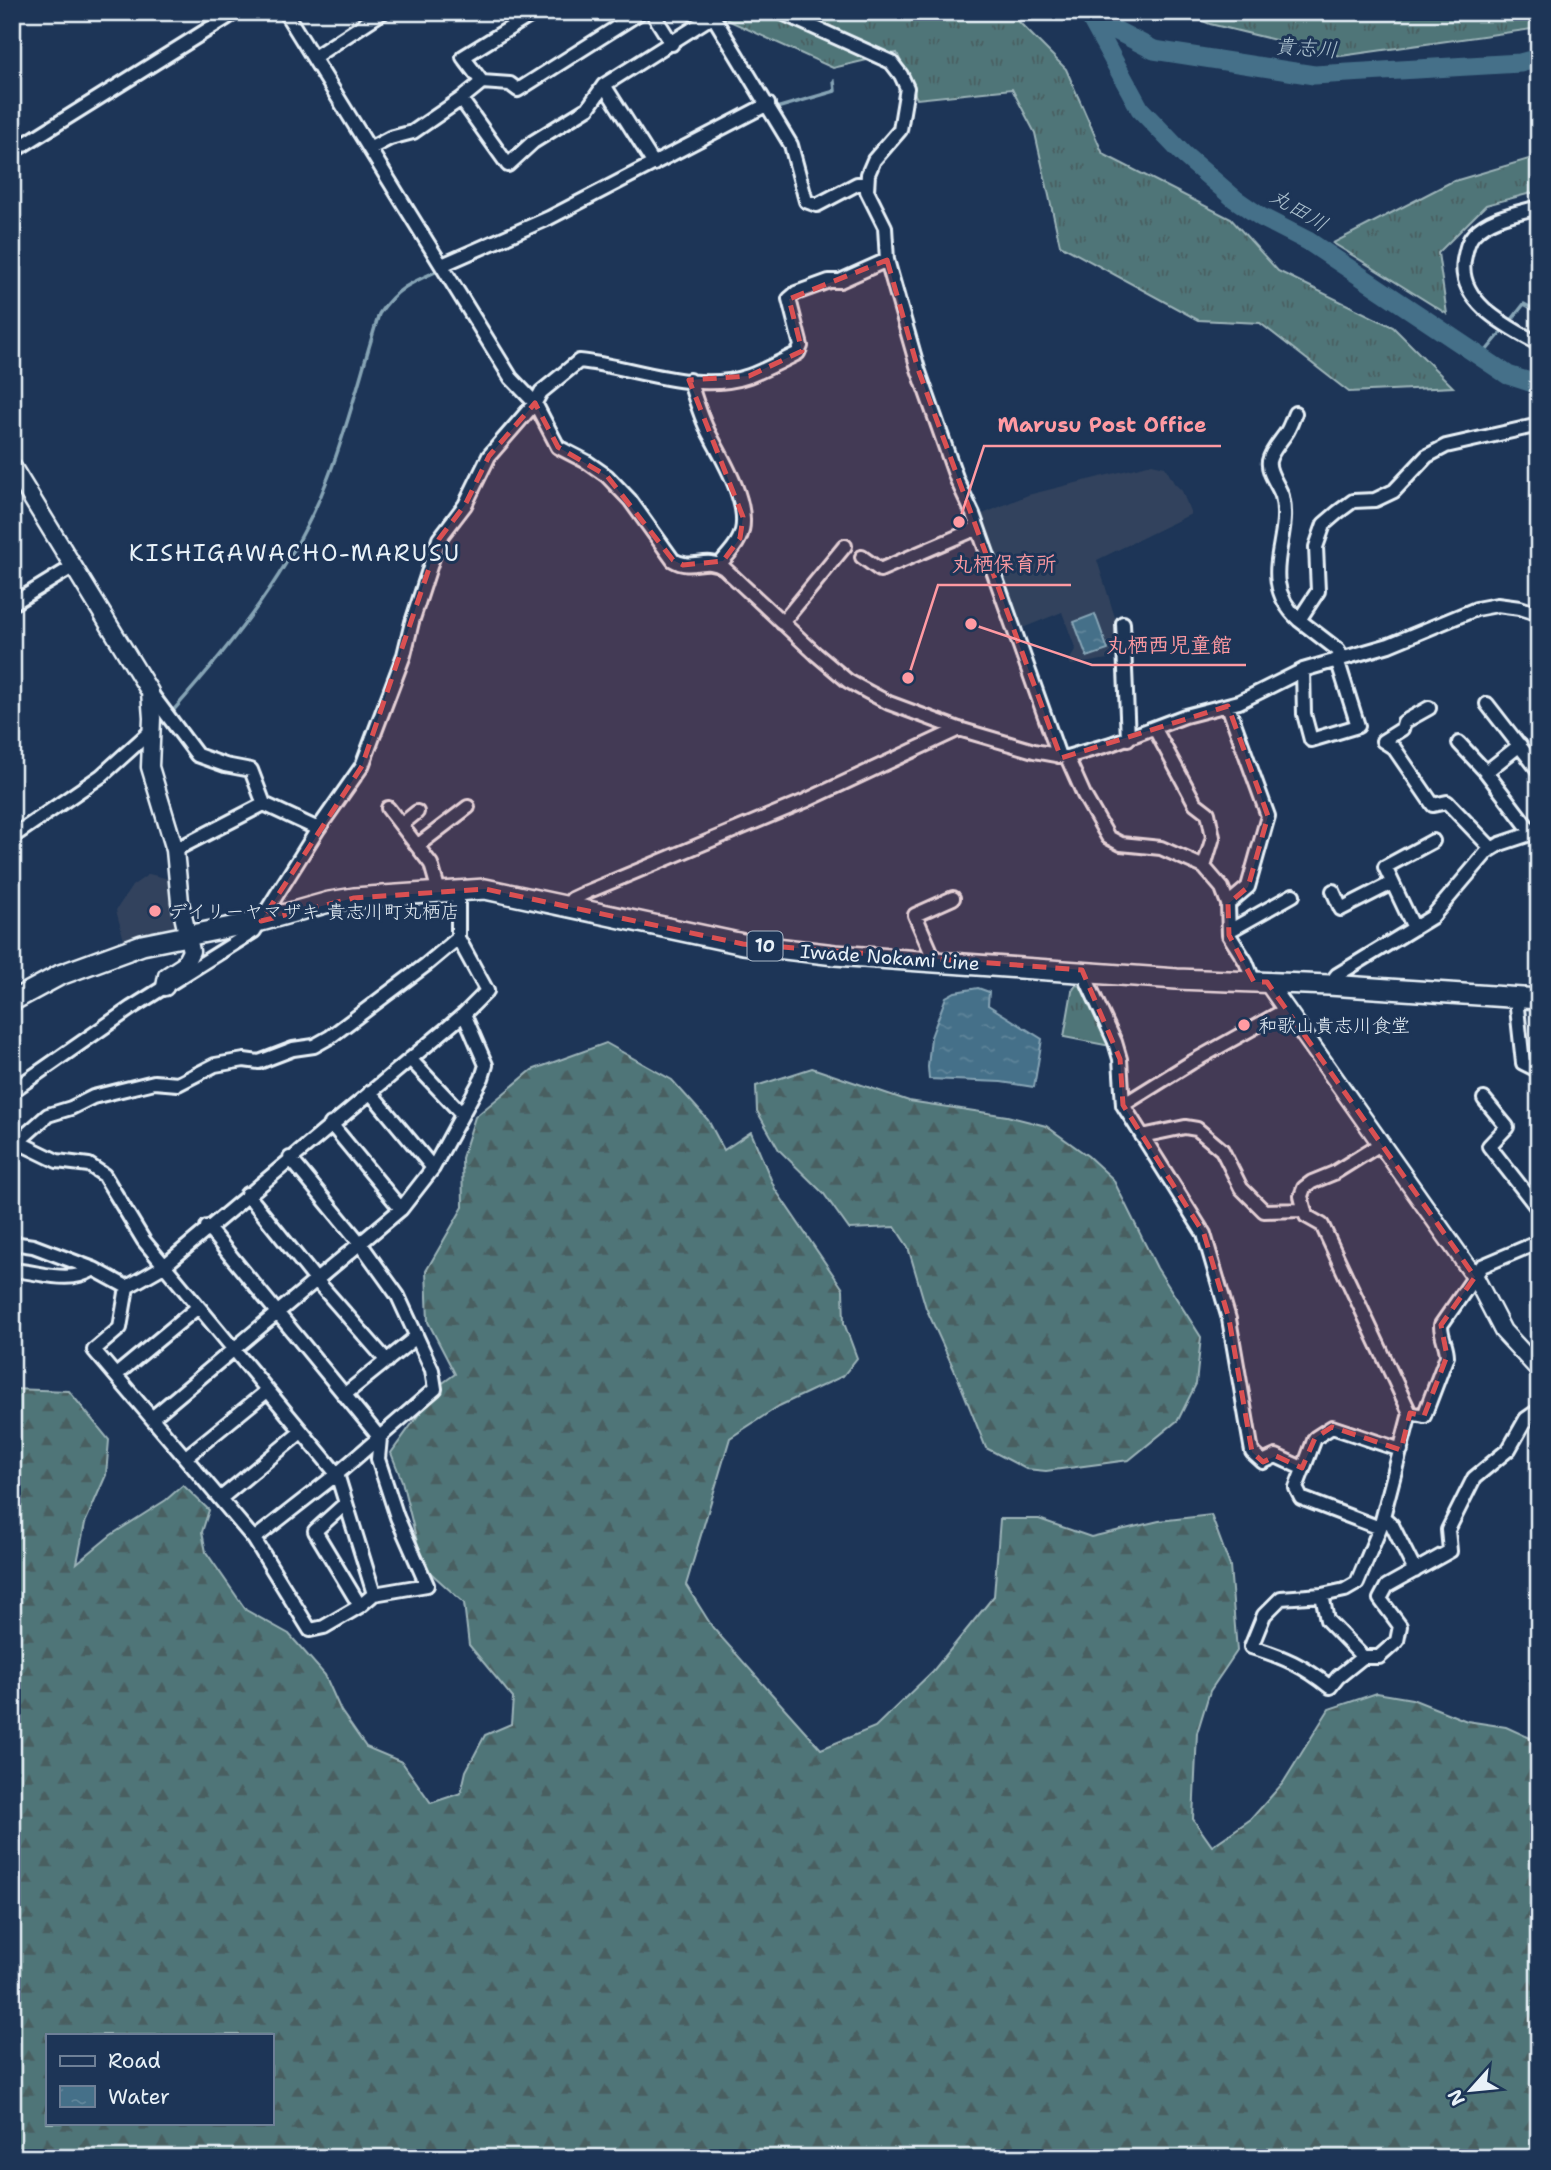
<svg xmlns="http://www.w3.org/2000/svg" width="1551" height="2170" viewBox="0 0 1551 2170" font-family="'Shantell Sans','Klee One',sans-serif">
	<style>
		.built { fill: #32435d }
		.grass { fill: url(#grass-tufts); stroke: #9cb3b8; stroke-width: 2 }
		.forest { fill: url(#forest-firs); stroke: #9cb3b8; stroke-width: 2; fill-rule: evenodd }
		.water { fill: url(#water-ripples); stroke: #86a4b5; stroke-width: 2 }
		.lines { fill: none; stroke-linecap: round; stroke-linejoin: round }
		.stream { stroke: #86a4b5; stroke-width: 3.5 }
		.river { stroke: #457089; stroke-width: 19 }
		.minor-casing { stroke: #e8f1f8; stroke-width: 18 }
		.tertiary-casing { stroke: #e8f1f8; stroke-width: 21 }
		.primary-casing { stroke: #e8f1f8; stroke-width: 24 }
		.minor { stroke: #1d3557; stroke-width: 12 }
		.tertiary { stroke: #1d3557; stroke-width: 16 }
		.primary { stroke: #1d3557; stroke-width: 19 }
		.marked { fill: #da5052; fill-opacity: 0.2; stroke: #da5052; stroke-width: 5; stroke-dasharray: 14 9; stroke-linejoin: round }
		.poi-dot { fill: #ff9aa2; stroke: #1d3557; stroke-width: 2.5 }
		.labels { text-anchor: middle; stroke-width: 6; stroke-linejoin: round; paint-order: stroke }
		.shield { fill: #1d3557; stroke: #abb9c8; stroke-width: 2 }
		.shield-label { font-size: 18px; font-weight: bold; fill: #e8f1f8 }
		.poi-label { font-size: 19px; fill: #e8f1f8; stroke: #1d3557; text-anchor: start }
		.street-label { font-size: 19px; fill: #e8f1f8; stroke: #1d3557 }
		.water-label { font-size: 21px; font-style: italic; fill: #afc4d1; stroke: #1d3557 }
		.quarter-label { font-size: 23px; letter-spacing: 2px; fill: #e8f1f8; stroke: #1d3557 }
		.leader { fill: none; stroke: #ff9aa2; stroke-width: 2.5 }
		.callout-dot { fill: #ff9aa2; stroke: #1d3557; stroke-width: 2.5 }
		.callout-label { font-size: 21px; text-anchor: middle; font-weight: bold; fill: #ff9aa2; stroke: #1d3557; stroke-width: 6; stroke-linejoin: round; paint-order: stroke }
	</style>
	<defs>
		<pattern id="grass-tufts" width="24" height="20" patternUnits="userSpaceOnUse" patternTransform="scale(1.75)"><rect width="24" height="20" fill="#4f7578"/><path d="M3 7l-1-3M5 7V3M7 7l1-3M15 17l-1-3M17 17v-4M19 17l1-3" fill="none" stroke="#4a5e61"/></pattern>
		<pattern id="forest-firs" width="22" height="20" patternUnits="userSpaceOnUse" patternTransform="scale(1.75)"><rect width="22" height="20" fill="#4f7578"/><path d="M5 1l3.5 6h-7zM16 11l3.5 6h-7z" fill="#4a5e61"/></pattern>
		<pattern id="water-ripples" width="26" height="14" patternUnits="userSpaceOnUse" patternTransform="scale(1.75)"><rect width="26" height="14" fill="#457089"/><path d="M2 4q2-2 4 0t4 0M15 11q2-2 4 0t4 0" fill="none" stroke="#60859a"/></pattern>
	</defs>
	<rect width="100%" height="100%" fill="#1d3557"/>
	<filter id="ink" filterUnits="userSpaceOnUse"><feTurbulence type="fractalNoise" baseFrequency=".0143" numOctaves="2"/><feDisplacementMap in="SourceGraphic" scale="14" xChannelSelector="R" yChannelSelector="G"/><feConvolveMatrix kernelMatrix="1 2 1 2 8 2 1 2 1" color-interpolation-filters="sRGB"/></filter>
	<g filter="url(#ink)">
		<path class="built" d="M1152,464L1165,467L1174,483L1182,491L1191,514L1097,560L1119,630L1120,657L1071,665L1069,660L1076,650L1062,612L1020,629L978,516L1028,495Z
			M149,874L173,880L179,921L173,930L124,940L116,910L132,886Z"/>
		<path class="grass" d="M710,12H1001L1012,15L1066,69L1103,154L1231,219L1278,271L1393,327L1453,387L1349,392L1260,323L1198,320L1060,245L1035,133L1012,89L917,99L897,53L833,68Z
			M1182,12H1539V28L1341,56L1210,24Z
			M1539,156V191L1486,205L1438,253L1447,314L1333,243L1451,182Z
			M1076,985L1084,987L1110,1046L1064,1037L1072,991Z"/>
		<path class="forest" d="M606,1043L672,1080L708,1120L724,1150L751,1132L775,1189L843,1289L844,1323L857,1358L843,1376L779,1406L730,1438L686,1585L713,1628L821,1749L875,1727L933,1671L994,1596L1000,1519H1039L1091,1537L1159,1521L1211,1515L1230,1566L1237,1651L1210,1691L1197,1733L1193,1819L1212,1846L1251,1819L1283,1783L1329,1709L1377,1693L1412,1699L1467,1721L1506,1727L1539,1742V2158H12V1389L69,1391L109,1440L106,1475L85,1523L77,1563L111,1535L166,1500L183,1485L209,1510L202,1532L206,1552L246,1610L289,1634L325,1675L341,1711L366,1747L402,1762L431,1803L461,1793L466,1771L485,1735L511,1724L513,1698L469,1645L464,1603L423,1566L402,1481L391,1453L440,1385L455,1374L428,1322L426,1271L463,1207L462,1158L475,1117L532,1070ZM47,2035H271V2123H47Z
			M812,1068L909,1101L1007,1116L1046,1126L1088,1156L1113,1179L1157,1268L1201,1337L1196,1384L1178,1420L1129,1460L1046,1471L1026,1469L986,1448L957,1376L926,1308L908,1247L895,1227L849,1229L824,1194L779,1150L757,1111L756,1086Z"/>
		<path class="water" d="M1095,614L1108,650L1087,657L1074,622Z
			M978,988L989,992L988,1005L1042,1039L1034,1087L1001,1082L929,1079L928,1067L931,1037L946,997L955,992Z"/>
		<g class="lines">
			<path class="stream" d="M773,109L835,91L834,81
				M1510,322L1524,304L1539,312
				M1481,357L1505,328
				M171,713C233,643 295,566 328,478C349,424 362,368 379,314C396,288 414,281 442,269"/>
			<path class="river" d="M1088,16L1154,50L1314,75L1520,63L1539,58
				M1090,17L1140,109L1184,155L1235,199L1261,217L1308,241L1508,375L1539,385"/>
			<defs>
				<path id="minor" d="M285,12L511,378L535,403L558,447L587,462L607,476L630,500L673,560C693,572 705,555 724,568L816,654L848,681L868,692L889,703L959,729L1034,751L1067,757L1111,744L1185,716L1239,702L1303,670L1389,645L1476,609L1497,605L1520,608L1539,614
					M652,12L672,44
					M692,12L708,20
					M780,12L891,62L901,75L907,88L900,130L874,160L868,174L867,191L885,227L887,260L918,369L957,480L973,514L1059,756
					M314,57L383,12
					M482,82L510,84L518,90L641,12
					M604,85L654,164
					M461,99L482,82L463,57L536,12
					M371,148L390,138L413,132L461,99L508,165L533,142L588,108L604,85L713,16L791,145L806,201L817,205L857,184H867
					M12,152L236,12
					M1539,207C1517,213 1490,217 1474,234C1467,241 1466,251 1464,260C1457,302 1508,327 1539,344
					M442,265L549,218L768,104
					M689,380C696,399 701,420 711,437C724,462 754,510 739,539C735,548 726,557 719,565
					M1295,413C1292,420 1290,427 1286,433C1281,441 1271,451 1269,461C1267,472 1279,486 1282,496C1293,540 1255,579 1299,620
					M862,557L880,570L978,528
					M12,604L74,566
					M782,623L845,546
					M1123,623L1128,739
					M1342,657L1338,650L1299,620L1318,591L1316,547L1324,524L1338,512L1353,501L1375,500L1394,491L1427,456L1446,446L1539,425
					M1303,670L1304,714L1311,740L1358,726L1337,659
					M150,692L197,755L225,765L251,770L264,804L318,829
					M1487,704L1539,771
					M1429,708L1404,722L1402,729L1383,741L1394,748L1433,805L1447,802L1492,849
					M1155,729L1195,803L1208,813L1213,837L1204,867
					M1459,743L1486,772L1533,834
					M1067,757L1084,795L1108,837L1121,844L1161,848L1204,867L1222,888L1228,904L1229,935L1246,962L1254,982
					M1486,772L1520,745
					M388,808L431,864L439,892
					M401,825L417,812
					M12,837L101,776L151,731
					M417,846L468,807
					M175,850L264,804
					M1333,891L1341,909L1392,883
					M1228,904L1248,887L1268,816L1228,706
					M568,907L572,899L587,892L805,801L959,729
					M1414,928L1385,867L1433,841
					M1229,931L1293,895
					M935,961L915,915L953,898
					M1082,970L1115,1042L1120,1059L1123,1105L1204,1234L1229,1319L1252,1452L1263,1462L1276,1456L1302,1468
					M1329,985L1337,975L1432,917L1487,852L1500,844L1539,831
					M1518,998L1517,1008L1523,1063L1539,1071
					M410,1059L462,1114
					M12,1091L131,1008L254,931L318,829L362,766L404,655L412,622L439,539L465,505L489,456L535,403L541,392L579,361C632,366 695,395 749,376C765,370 782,361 798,353L801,346L789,299L796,293L829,281H840L887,260
					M370,1092L433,1168
					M1484,1099L1507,1127L1489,1146L1539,1210
					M1123,1105L1192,1062L1287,1009
					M331,1124L401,1209
					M1142,1136L1185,1127L1197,1129L1222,1150L1241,1188L1264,1211L1303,1210
					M18,1142L57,1161L89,1165L104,1175L144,1241L337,1474L374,1594
					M1382,1143L1334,1173L1312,1182L1304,1188L1301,1196L1306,1216L1322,1225L1410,1413L1380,1528L1357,1583L1345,1590L1322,1595L1327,1620L1363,1657H1379L1397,1641L1400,1626L1380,1599L1387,1586L1450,1551L1448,1530L1474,1478L1509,1449L1526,1419L1539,1410
					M12,1147L48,1115L71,1108L93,1097L154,1082L178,1084L215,1065L244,1060L259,1062L293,1049L314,1046L330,1037L427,964L458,938
					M247,1194L316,1280L387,1361
					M12,1243L33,1246L94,1269
					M12,1270C42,1272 67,1285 94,1269L127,1287
					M127,1287L120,1328L94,1350L254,1539L310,1630L324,1627L360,1606L374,1594L427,1585L397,1517L378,1459L380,1438L207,1227
					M127,1287L164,1266L464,1014L487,991L458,938V892
					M116,1375L198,1307
					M344,1395L416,1337
					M1410,1413L1424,1416L1447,1356C1447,1345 1441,1337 1441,1325L1482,1266L1539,1242
					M153,1417L401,1209L433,1168L482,1078L486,1065L464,1014
					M186,1457L267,1391
					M221,1498L301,1432
					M346,1503L315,1531L360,1606
					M1383,1517L1392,1525L1415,1571
					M1380,1528L1301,1498L1296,1488L1315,1438L1332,1427L1401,1450
					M254,1539L337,1474L435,1389L432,1370L398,1296L360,1243L290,1158
					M1322,1595L1281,1598L1264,1615L1251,1647C1284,1657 1304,1666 1330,1687L1338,1677L1363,1657"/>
				<path id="tertiary" d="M12,466L150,692L152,718L150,767L175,850L180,902L191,951L184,965L167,976L165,987
					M1267,982L1475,1277L1503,1331L1539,1370"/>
				<path id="primary" d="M12,1001L60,975L142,945L261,921L329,902L354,898L485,889L743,944L835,955L1177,979L1329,985L1539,999"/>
			</defs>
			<use href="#minor" class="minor-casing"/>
			<use href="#tertiary" class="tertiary-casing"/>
			<use href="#primary" class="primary-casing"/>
			<use href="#minor" class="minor"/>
			<use href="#tertiary" class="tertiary"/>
			<use href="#primary" class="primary"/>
		</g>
	</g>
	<path class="marked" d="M887,260L918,369L1061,758L1228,706L1268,816L1248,887L1228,904L1229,935L1254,982H1267L1475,1277L1441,1325L1447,1356L1424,1416L1410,1413L1401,1450L1332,1427L1315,1438L1302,1468L1276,1456L1263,1462L1252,1452L1229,1319L1204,1234L1123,1105L1120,1059L1082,970L743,944L485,889L354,898L261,921L362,766L439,539L465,505L489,456L535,403L558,447L607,476L673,560L683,565L723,561L740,538L743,517L689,380L749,376L802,351L789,299Z"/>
	<g class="poi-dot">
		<circle cx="155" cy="911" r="7"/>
		<circle cx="1244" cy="1025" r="7"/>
	</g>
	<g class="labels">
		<rect class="shield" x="747.5" y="931.5" width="35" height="29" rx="5"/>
		<g class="shield-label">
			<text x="765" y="952">10</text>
		</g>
		<g class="poi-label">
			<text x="169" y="918">デイリーヤマザキ 貴志川町丸栖店</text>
			<text x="1258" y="1032">和歌山貴志川食堂</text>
		</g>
		<g class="street-label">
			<text transform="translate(890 957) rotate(4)" y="7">Iwade Nokami Line</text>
		</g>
		<g class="water-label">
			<text transform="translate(1306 48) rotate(4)" y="7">貴志川</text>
			<text transform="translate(1299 210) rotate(31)" y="7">丸田川</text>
		</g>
		<g class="quarter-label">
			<text x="295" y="561">KISHIGAWACHO-MARUSU</text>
		</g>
	</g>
	<path class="leader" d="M959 522L984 446H1221M908 678L938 585H1071M971 624L1092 665H1246"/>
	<g class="callout-dot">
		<circle cx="959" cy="522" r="7"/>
		<circle cx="908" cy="678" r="7"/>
		<circle cx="971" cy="624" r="7"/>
	</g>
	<g class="callout-label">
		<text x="1102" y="432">Marusu Post Office</text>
		<text x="1004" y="571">丸栖保育所</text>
		<text x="1169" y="652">丸栖西児童館</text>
	</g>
	<rect width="1551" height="2170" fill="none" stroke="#1d3557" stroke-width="42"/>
	<rect x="21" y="21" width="1509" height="2128" fill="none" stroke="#e8f1f8" stroke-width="2.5" filter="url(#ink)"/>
	<rect x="46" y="2034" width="228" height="91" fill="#1d3557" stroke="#6e8097" stroke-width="2"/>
	<rect x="60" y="2056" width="35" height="10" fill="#1d3557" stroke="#6e8097" stroke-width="2"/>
	<text x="108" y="2068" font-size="21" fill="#e8f1f8">Road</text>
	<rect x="60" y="2086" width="35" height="21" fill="url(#water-ripples)" stroke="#6e8097" stroke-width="2"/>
	<text x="108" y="2104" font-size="21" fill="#e8f1f8">Water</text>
	<g transform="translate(1471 2090) rotate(243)" stroke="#1d3557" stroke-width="5" paint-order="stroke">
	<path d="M0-5L12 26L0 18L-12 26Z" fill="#e8f1f8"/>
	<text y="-10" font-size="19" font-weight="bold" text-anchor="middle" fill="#e8f1f8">N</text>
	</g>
</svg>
